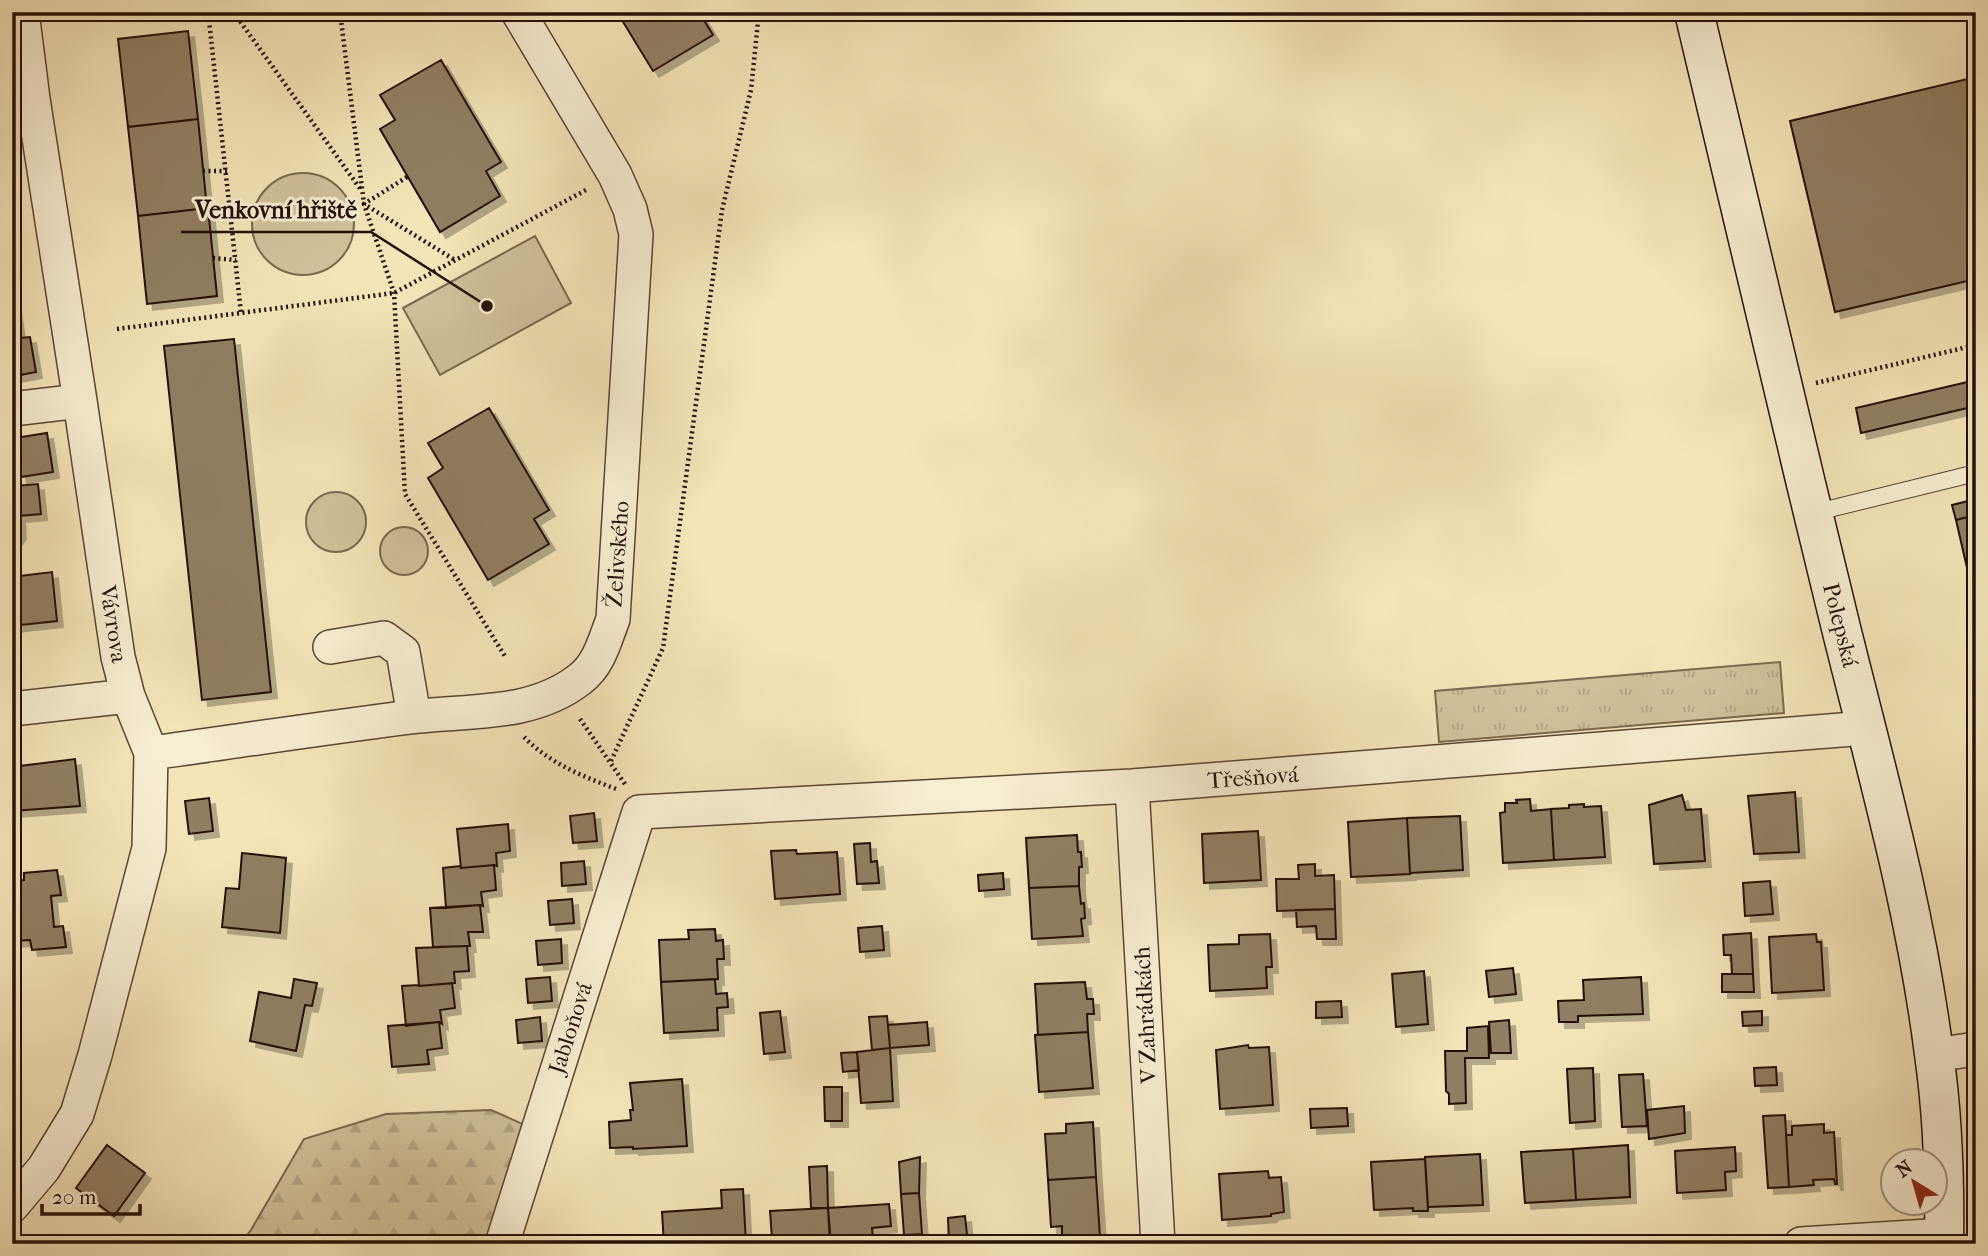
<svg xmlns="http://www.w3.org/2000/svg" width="1988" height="1256" viewBox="0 0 1988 1256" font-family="'IM FELL French Canon',serif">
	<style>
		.forest { fill: url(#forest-firs); stroke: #7b6850; stroke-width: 2 }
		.park { fill: url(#park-tufts); stroke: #7b6850; stroke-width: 2 }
		.pitch { fill: #d1c19b; stroke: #7b6850; stroke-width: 2 }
		.building { fill: #917f63; stroke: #251006; stroke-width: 2; filter: url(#shadow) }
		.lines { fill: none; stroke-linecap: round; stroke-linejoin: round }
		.lane-casing { stroke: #594533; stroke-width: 18 }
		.street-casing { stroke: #594533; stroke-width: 36 }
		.secondary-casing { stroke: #251006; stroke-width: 41 }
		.path { stroke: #251006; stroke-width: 4.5; stroke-dasharray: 2 3.5; stroke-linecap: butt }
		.lane { stroke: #f8eed2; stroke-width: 16 }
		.street { stroke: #f8eed2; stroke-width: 33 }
		.secondary { stroke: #f8eed2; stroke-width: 38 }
		.labels { text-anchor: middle; stroke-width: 6; stroke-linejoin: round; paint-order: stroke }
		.street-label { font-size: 23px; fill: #251006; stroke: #f8eed2 }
		.leader { fill: none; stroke: #251006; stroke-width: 2.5 }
		.callout-dot { fill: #251006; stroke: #f8eed2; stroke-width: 2.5 }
		.callout-label { font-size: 24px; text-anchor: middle; font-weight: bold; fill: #251006; stroke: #f8eed2; stroke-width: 6; stroke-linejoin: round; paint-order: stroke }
	</style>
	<defs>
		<pattern id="forest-firs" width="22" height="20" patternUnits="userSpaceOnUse" patternTransform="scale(1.75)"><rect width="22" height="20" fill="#d1c19b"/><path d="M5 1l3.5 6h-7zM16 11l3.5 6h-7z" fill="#b3a584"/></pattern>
		<pattern id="park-tufts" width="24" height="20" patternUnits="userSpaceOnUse" patternTransform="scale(1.75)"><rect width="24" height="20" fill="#d1c19b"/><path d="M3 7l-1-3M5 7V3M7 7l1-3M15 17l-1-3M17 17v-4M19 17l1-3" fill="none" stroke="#b3a584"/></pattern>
		<filter id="shadow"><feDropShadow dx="6" dy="6" stdDeviation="0" flood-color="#0004"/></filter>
	</defs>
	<rect width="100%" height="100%" fill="#f4e5b9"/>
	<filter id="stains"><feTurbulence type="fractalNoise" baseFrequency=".00286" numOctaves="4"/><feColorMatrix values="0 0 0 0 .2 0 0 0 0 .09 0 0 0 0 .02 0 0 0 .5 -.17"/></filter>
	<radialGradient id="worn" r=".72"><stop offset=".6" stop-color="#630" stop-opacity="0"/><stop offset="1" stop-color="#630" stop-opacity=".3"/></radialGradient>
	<path class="forest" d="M491,1110L525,1125L493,1244H240L251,1230L304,1139L386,1114Z"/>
	<path class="park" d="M1780,662L1784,713L1439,742L1435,691Z"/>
	<path class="pitch" d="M252 224a51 51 0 1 1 102 0a51 51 0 1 1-102 0Z
		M535,236L571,303L440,375L403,308Z
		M306 522a30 30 0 1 1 60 0a30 30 0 1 1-60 0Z
		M380 551a24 24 0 1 1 48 0a24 24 0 1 1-48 0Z"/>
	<path class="building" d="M617,12H699L713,35L653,71Z
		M188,31L198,119L128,127L118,39Z
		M441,60L501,162L486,171L500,196L440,232L380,129L395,120L380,95Z
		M1976,77V279L1835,312L1790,121Z
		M198,119L207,208L138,216L128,127Z
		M208,208L217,296L147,304L138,216Z
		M12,289L20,338L30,337L36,372L15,376L12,357Z
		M234,339L271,692L202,700L164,346Z
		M1976,380V406L1861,433L1856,408Z
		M489,408L549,510L534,519L549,544L488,580L428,478L443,468L428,443Z
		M47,433L53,472L21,477L15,438Z
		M12,468L15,486L38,484L41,514L19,516L20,533L16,539L12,540Z
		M1976,499V515L1956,520L1952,505Z
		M1976,515V607L1956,520Z
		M52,572L57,621L12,626V577Z
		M75,759L80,806L12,811V767Z
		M1795,792L1799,852L1754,854L1748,796Z
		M1682,795L1686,810L1701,809L1705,861L1654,864L1649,805Z
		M209,798L213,831L189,834L185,801Z
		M1530,799L1531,811L1551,809L1554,860L1503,863L1500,813L1505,812V803H1517L1516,800Z
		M1584,804V807L1601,806L1605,857L1554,860L1551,809L1569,808V805Z
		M594,813L597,841L573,843L570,816Z
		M1460,816L1463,870L1410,873L1407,818Z
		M1407,818L1410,874L1351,877L1348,822Z
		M508,824L510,851L496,853L497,866L494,865L461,868L457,829Z
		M1258,831L1261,880L1204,883L1202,834Z
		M1077,835L1078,852H1081L1082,867H1079V886L1029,888L1026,838Z
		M870,843L871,862L877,861L879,883L857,884L854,844Z
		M796,850L797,854L837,852L840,894L775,899L771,851Z
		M242,853L286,858L280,933L222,927L226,888L239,889Z
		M584,861L586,884L562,886L561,863Z
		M1315,864V876L1334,875L1335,909L1277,911L1276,879H1299L1298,865Z
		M494,865L496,890L481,892L483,906L480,905L446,908L443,868L460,866L461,868Z
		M57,870L61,895L51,896L54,927L63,926L66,947L32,950L30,940L12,941V881L24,880V873Z
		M1003,873L1004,889L979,891L978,875Z
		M1770,881L1773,914L1745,916L1743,883Z
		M1079,886L1081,904L1084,903L1085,918L1081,919L1083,936L1032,939L1029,888Z
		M572,899L574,923L550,925L548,901Z
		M480,905L483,932H468L470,946L433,947L430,908Z
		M1335,909L1336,939H1317L1316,926L1297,927L1296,910Z
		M882,926L884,950L860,952L858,928Z
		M715,929L716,941L723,940L724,959H717L718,979L661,982L659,940L689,939L688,930Z
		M1751,933L1753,974H1732L1731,955H1724L1723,935Z
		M1270,934L1272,967H1266L1267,988L1210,991L1208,945L1239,944V935Z
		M1816,934L1817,942H1821L1824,990L1772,993L1769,937Z
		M561,939L562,963L538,965L536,941Z
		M467,946L469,971L454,972L455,983L419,986L416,948Z
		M1513,968L1516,994L1489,997L1486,971Z
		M1424,971L1428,1024L1396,1027L1392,974Z
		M1722,974H1753L1754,992H1722Z
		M550,977L552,1001L528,1003L526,979Z
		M1641,977L1643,1014L1578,1016V1022H1559L1558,1001L1584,1000L1583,980Z
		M294,979L317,983L312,1006L305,1005L296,1051L250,1041L259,992L291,998Z
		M715,979L716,994L727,993L728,1007L717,1008L718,1030L664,1033L661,982Z
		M1085,982L1087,999H1093L1094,1014H1087L1088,1032L1038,1035L1035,984Z
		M452,983L455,1008L440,1010L442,1024L439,1022L406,1026L402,986L418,985L419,986Z
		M1341,1001L1342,1017L1316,1018V1002Z
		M780,1011L785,1052L764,1054L760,1013Z
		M1762,1011V1025L1743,1026L1742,1012Z
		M887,1016L890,1048L872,1050L869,1017Z
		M540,1017L542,1041L518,1043L516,1020Z
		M1509,1020L1511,1053H1491L1489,1022Z
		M439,1022L442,1048L427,1050L429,1064L392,1067L388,1026Z
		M927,1022L929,1045L890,1048L888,1025Z
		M1488,1026L1489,1058H1465L1466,1103L1449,1104V1094L1446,1091L1445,1051H1467V1028Z
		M1088,1032L1093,1088L1039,1092L1035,1035Z
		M1248,1045L1249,1048L1269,1047L1273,1105L1220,1109L1216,1050Z
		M890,1048L893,1101L861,1103L857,1052Z
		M857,1052L859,1070L843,1072L841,1053Z
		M1776,1067L1777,1085L1755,1086L1754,1068Z
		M1593,1068L1595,1121L1570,1123L1567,1069Z
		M1643,1074L1647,1126L1622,1127L1619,1075Z
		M682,1079L687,1146L633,1149V1147L610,1148L609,1122L631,1120L630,1110H633L630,1083Z
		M824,1087H842V1121H825Z
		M1684,1106L1685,1133L1649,1139L1647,1110Z
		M1347,1108L1348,1126L1311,1128L1310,1109Z
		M1785,1115L1789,1187L1768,1188L1763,1116Z
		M1093,1122L1096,1177L1048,1180L1045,1134L1066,1133V1124Z
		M1824,1124V1133L1834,1132L1837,1184H1835L1834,1179L1813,1180L1814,1185L1789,1187L1786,1135H1792V1126Z
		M107,1145L145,1173L114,1216L76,1188Z
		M1628,1145L1630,1197L1576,1200L1573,1149Z
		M1735,1147L1736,1171L1725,1172L1726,1190L1677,1193L1675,1151Z
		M1573,1149L1576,1200L1525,1203L1521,1152Z
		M1480,1154L1483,1205L1428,1207L1425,1157Z
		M920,1157L919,1193L901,1194L899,1162Z
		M1425,1159L1428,1211H1413V1208L1374,1210L1371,1162Z
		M827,1166L828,1208H811L809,1167Z
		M1268,1171L1269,1178L1281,1177L1284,1212L1271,1214V1216L1222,1220L1219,1174Z
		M1096,1177L1100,1237L1062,1239V1226L1051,1227L1048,1180Z
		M743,1189L746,1244H664L662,1212L722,1208L721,1190Z
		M919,1193L922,1234L904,1235L901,1194Z
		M889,1204L891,1226L872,1228L873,1241L830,1244L828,1208Z
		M828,1208L831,1243L787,1244L786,1238L772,1239L770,1211Z
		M965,1216L968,1244H949L948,1218Z"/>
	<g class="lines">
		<defs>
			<path id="lane" d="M1813,513L1976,473"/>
			<path id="street" d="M12,409L80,401
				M330,647L384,638L403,652L414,716
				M12,709L128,696
				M151,753C238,741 324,728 411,717C467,710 532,717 580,679C599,665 605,640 613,619L636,234L630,209L615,175L518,12
				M1132,786L1158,1244
				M1934,1055L1976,1049
				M12,1206L44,1168L77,1114L95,1055L149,848L151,753L128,696L118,657L80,401L33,99L22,12
				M502,1244L639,812L1132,786L1866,728
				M1801,1244L1944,1235"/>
			<path id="secondary" d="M1694,12C1742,218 1791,423 1841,628C1876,769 1916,910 1934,1054C1943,1117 1945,1181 1944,1244"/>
		</defs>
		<use href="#lane" class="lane-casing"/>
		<use href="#street" class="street-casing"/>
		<use href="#secondary" class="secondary-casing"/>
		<path class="path" d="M340,12L364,204L394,293L405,494L506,658
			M237,17L361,190
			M209,20L241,313
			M203,171H227
			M407,177L364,204L455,260
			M213,258L236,260
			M117,329L394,293L586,190
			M1816,383L1976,345
			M580,719L625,784
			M524,737C549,763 582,776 616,789
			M611,761L663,648L722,210L751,90L759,12"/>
		<use href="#lane" class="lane"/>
		<use href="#street" class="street"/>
		<use href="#secondary" class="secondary"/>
	</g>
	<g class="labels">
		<g class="street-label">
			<text transform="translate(617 554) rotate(-86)" y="8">Želivského</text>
			<text transform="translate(114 624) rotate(81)" y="8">Vávrova</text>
			<text transform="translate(1841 625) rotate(76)" y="8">Polepská</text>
			<text transform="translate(1253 777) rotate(-4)" y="8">Třešňová</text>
			<text transform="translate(1145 1015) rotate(-93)" y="8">V Zahrádkách</text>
			<text transform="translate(570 1028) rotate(-72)" y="8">Jabloňová</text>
		</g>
	</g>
	<path class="leader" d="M487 306L371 232H181"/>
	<circle class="callout-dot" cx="487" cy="306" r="7"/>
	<g class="callout-label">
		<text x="276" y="218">Venkovní hřiště</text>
	</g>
	<rect width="1988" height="1256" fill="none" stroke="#f4e5b9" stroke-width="42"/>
	<rect x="14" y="14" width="1960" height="1228" fill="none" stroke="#251006" stroke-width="3.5"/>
	<rect x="21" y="21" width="1946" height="1214" fill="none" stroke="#251006" stroke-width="2"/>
	<g transform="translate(1914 1182) rotate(323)"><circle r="33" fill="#f8eed2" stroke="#a49580" stroke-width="2"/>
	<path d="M0-5L12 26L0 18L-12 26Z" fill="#8f2418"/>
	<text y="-10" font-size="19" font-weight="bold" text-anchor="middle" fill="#251006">N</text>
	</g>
	<path d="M42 1204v10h98v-10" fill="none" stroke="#251006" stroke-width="3.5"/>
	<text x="52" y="1204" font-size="21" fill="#251006" stroke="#f8eed2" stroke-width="5" paint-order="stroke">20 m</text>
	<rect width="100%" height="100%" filter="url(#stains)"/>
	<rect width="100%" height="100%" fill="url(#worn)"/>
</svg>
